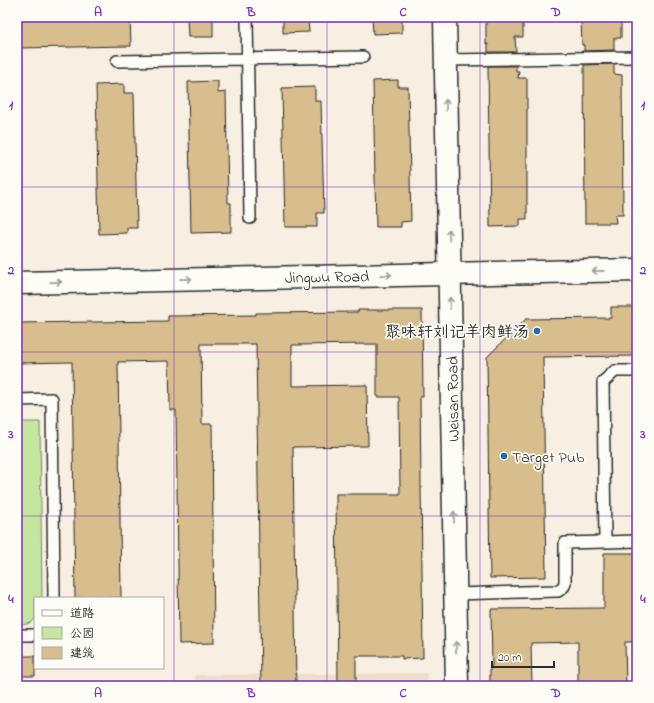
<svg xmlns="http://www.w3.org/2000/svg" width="654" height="703" viewBox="0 0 654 703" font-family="'Indie Flower','LXGW WenKai TC',sans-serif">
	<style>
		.built { fill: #ede0c8 }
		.green { fill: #c4e69f; stroke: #788865 }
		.building { fill: #d8bd8d; stroke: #2b2b2b }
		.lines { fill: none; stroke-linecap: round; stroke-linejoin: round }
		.lane-casing { stroke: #2b2b2b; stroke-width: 14 }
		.street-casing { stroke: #2b2b2b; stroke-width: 25 }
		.lane { stroke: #fdfcf7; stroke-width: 11 }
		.street { stroke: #fdfcf7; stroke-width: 22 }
		.oneway { stroke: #9e9e9b }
		.grid { fill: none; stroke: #7b2cbf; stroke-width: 1; stroke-opacity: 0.55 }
		.poi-dot { fill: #1f6fb2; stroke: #fdfcf7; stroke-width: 1.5 }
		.labels { text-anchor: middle; stroke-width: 3.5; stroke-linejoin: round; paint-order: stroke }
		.street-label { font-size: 16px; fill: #2b2b2b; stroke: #fdfcf7 }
		.poi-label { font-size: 16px; fill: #2b2b2b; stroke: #fdfcf7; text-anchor: end }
		.neatline { fill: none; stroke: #7b2cbf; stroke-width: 1.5 }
		.grid-label { font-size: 13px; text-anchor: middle; font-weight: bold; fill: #7b2cbf }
	</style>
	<rect width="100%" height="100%" fill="#f6efe2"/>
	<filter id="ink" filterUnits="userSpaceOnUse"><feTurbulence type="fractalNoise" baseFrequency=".025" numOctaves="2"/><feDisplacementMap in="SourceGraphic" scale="8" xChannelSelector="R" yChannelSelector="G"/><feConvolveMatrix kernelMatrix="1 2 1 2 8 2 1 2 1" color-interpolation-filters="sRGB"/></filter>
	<g filter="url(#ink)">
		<path class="built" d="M427,673L428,686H195V675Z"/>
		<path class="green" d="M17,422H40L42,598H35V619L31,623L17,626Z"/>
		<path class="building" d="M19,17H130L131,46L17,48V31H20Z
			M187,17H213V37H188Z
			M283,17H308L309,32L283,33Z
			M372,17H402V33L373,34Z
			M486,17H523V37H515L516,52H488V44H486Z
			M581,17H621V38H614V50L584,51V45H582Z
			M614,64V74L622,75L623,215H615L616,223H585L584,65Z
			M488,66H516V71H519L518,78H527V219H520V226L490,227Z
			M398,80V87H408L411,221L401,222V227H376L373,81Z
			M218,81V93L226,92L228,203H231V232L191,233L188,82Z
			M124,84V93H134L137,228H127V233L99,234L96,85Z
			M315,87V101H321L324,213H317V227H285L282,88Z
			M611,307H637V356L543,357L546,577L490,578L487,357L526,319L611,318Z
			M358,310H422L423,397H420L423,658L402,659V656H356V686H338L336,494H400L399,397H377V344L292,345V386L367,385L368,446L293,447L296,686H261L256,344H201L202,424H212L214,643L179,644L176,410H170L169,361L118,362L121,598H75L72,362L17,363V323L168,321V316L256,315V313L358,312Z
			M604,553H637V642H625L626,686H578V642L531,643L532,686H490V666H492L491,609L604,608Z
			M17,656H35V676H17Z"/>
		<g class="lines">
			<defs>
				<path id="lane" d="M247,17L250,218
					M445,60L637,57
					M117,61L363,57
					M637,371H615L603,382L605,542L637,541
					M17,400L52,399L54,598
					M455,594L558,591L564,586L565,582V543L605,542
					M17,635H35"/>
				<path id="street" d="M445,17L457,686
					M17,283L637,270"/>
			</defs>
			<use href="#lane" class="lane-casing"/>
			<use href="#street" class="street-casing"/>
			<use href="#lane" class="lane"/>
			<use href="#street" class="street"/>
		</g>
		<defs><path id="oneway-shaft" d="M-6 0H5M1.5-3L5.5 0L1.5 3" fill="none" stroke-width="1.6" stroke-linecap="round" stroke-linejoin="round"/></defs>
		<g class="oneway">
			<use href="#oneway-shaft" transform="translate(446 105) rotate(-91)"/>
			<use href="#oneway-shaft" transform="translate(449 235) rotate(-91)"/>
			<use href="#oneway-shaft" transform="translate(598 271) rotate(179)"/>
			<use href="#oneway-shaft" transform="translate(386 275) rotate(-1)"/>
			<use href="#oneway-shaft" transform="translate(186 279) rotate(-1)"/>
			<use href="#oneway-shaft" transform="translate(56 282) rotate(-1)"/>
			<use href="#oneway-shaft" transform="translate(450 303) rotate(-91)"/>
			<use href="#oneway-shaft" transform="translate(454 517) rotate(-91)"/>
			<use href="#oneway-shaft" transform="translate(456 647) rotate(-91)"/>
		</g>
	</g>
	<path class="grid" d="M174,17V686M327,17V686M480,17V686M17,187H637M17,352H637M17,516H637"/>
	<g class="poi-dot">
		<circle cx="537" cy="331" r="4"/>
		<circle cx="504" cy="456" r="4"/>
	</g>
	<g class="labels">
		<g class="street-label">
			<text transform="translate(327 276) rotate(-1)" y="6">Jingwu Road</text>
			<text transform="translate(452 399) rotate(-91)" y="6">Weisan Road</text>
		</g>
		<g class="poi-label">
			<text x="529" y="337">聚味轩刘记羊肉鲜汤</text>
			<text x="512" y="462" text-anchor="start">Target Pub</text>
		</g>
	</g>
	<rect width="654" height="703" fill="none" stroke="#fdfcf7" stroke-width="44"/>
	<rect x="34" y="597" width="130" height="72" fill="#fdfcf7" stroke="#a9a8a5"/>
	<rect x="42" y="610" width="20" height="6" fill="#fdfcf7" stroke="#a9a8a5"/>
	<text x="70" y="617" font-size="12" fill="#2b2b2b">道路</text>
	<rect x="42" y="627" width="20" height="12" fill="#c4e69f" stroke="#a9a8a5"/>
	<text x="70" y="637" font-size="12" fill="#2b2b2b">公园</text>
	<rect x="42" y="647" width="20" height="12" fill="#d8bd8d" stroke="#a9a8a5"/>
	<text x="70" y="657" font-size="12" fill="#2b2b2b">建筑</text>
	<path d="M492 661v6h62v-6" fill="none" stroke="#2b2b2b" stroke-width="2"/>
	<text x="498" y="661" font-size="12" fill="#2b2b2b" stroke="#fdfcf7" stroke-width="3" paint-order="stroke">20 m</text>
	<rect x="22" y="22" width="610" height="659" class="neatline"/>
	<g class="grid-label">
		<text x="98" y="16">A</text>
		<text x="251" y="16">B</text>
		<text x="403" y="16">C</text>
		<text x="556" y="16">D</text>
		<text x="11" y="109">1</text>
		<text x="643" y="109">1</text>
		<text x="11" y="274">2</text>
		<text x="643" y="274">2</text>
		<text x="11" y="438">3</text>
		<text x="643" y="438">3</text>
		<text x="11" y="603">4</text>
		<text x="643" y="603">4</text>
		<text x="98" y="697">A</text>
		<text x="251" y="697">B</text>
		<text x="403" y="697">C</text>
		<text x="556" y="697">D</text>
	</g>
</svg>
